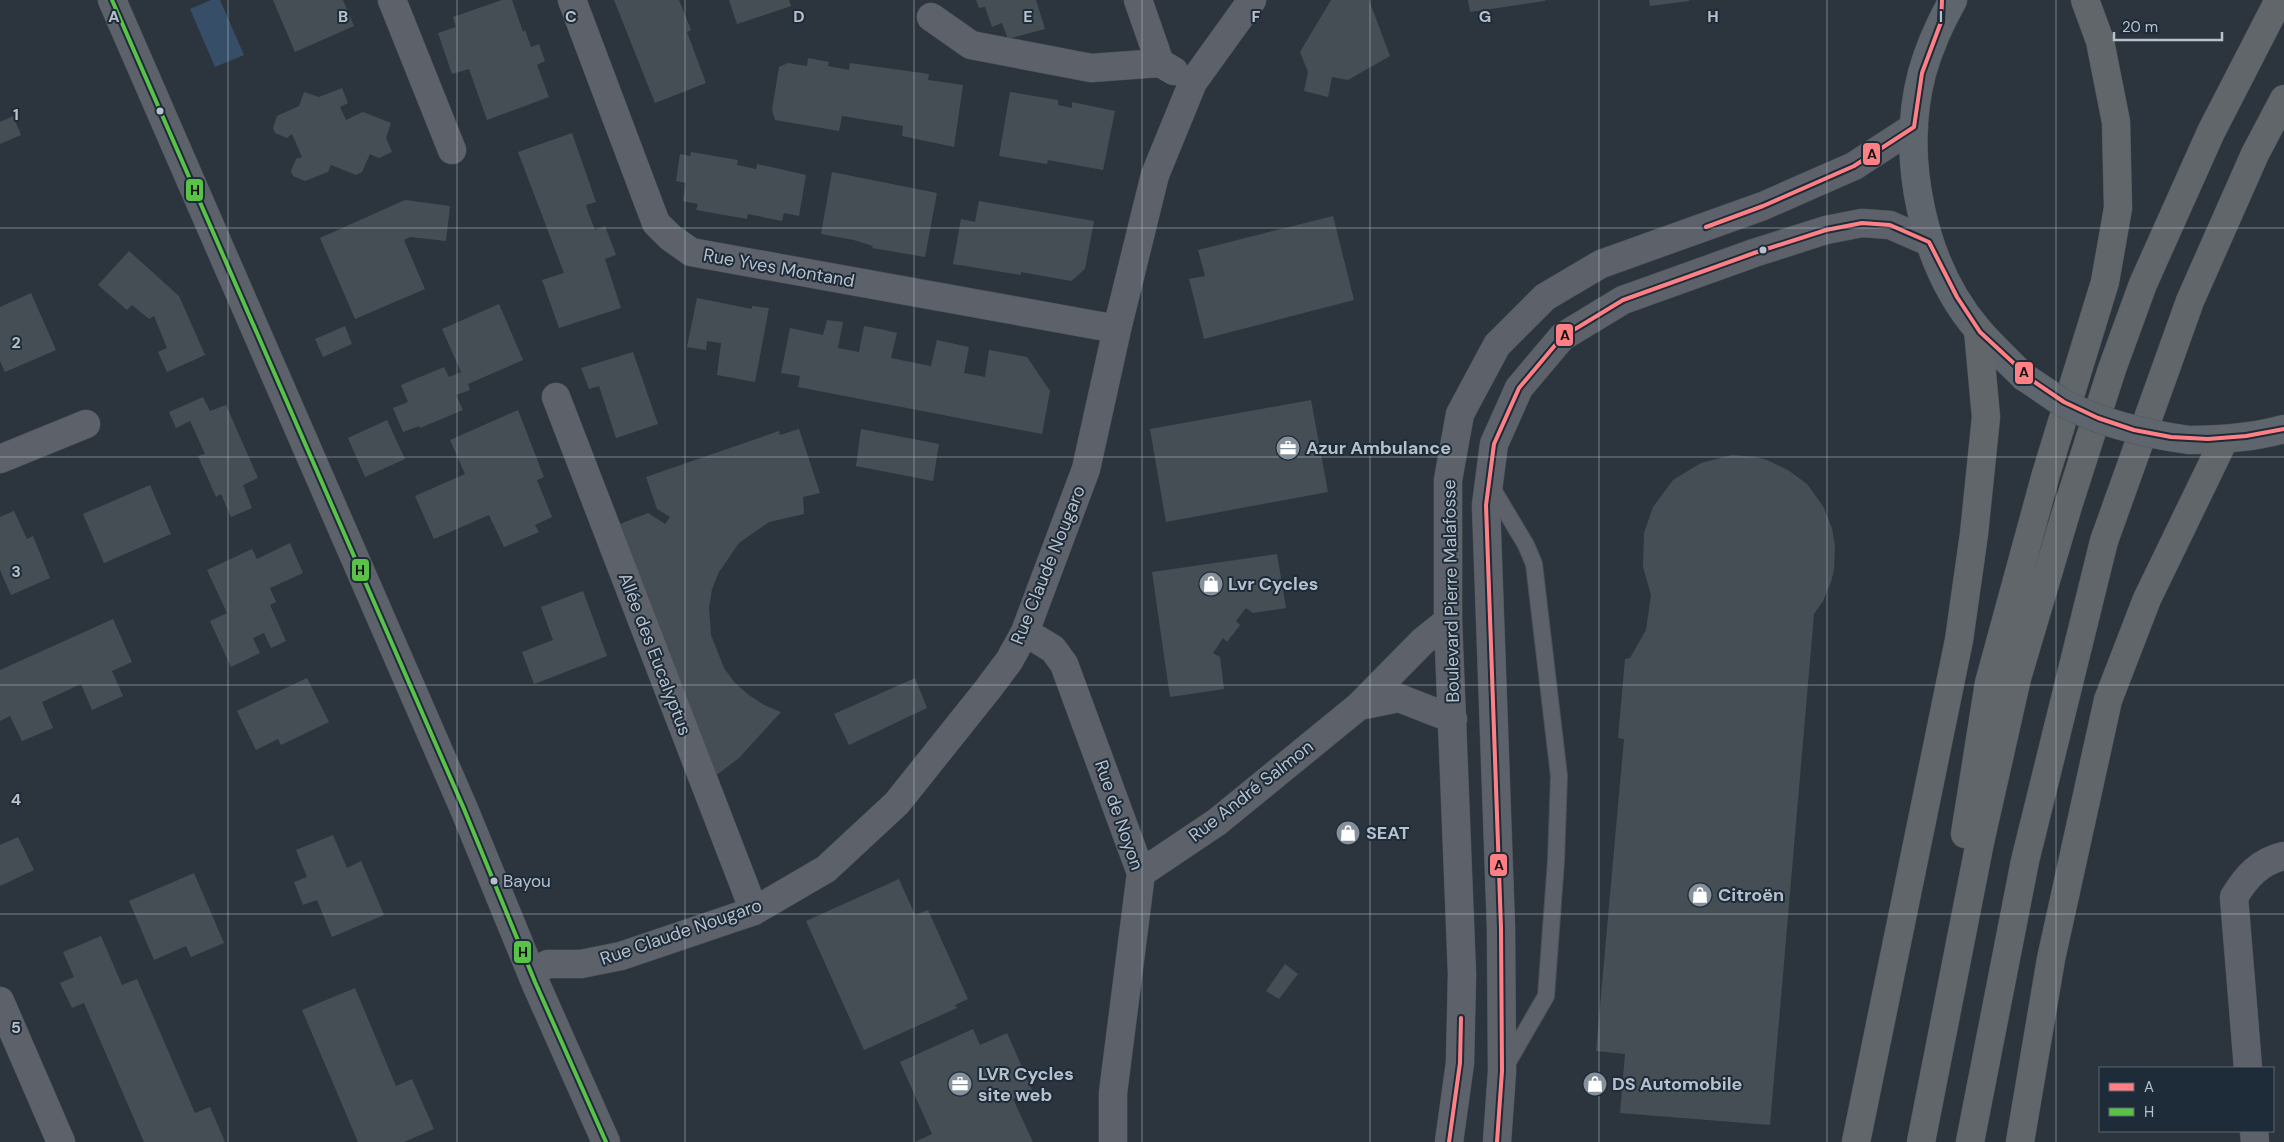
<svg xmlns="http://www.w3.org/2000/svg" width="2284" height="1142" viewBox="0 0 2284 1142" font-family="'DM Sans',sans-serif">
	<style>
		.water { fill: #374e68 }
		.building { fill: #464e55 }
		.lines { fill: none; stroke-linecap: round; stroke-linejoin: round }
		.service-casing { stroke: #4b5157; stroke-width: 18 }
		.minor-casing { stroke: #4b5157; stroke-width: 29 }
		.tertiary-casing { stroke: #4b5157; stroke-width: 29 }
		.primary-casing { stroke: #4a5159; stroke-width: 29 }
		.trunk-casing { stroke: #495158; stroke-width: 29 }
		.service { stroke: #5d626a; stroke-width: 16 }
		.minor { stroke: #5d626a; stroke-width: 28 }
		.tertiary { stroke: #5d626a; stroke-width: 28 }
		.primary { stroke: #5f656c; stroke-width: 28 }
		.trunk { stroke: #61666b; stroke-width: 28 }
		.primary-bridge-casing { stroke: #4a5159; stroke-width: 29; stroke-linecap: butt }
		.primary-bridge { stroke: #5f656c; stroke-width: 28 }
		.bus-1-casing { stroke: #1e2b39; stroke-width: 8 }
		.bus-2-casing { stroke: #1e2b39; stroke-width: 8 }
		.bus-1 { stroke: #ff8084; stroke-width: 4 }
		.bus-2 { stroke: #59c247; stroke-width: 4 }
		.grid { fill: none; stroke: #b7c1cd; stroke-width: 1; stroke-opacity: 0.55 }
		.bus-dot { fill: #b7c1cd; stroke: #1e2b39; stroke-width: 2 }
		.labels { text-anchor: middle; stroke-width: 4; stroke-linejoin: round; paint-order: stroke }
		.bus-label { font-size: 17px; fill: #b7c1cd; stroke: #1e2b39; text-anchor: start }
		.street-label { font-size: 18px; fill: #b7c1cd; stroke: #1e2b39 }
		.poi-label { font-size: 18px; font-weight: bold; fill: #b7c1cd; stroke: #1e2b39; text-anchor: start }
		.grid-label { font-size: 16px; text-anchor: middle; font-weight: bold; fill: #b7c1cd; stroke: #1e2b39; stroke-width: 4; stroke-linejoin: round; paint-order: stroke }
		.line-badge { stroke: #1e2b39; stroke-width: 2 }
		.pale-badge-label { font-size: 14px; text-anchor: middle; font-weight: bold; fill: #111 }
	</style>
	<rect width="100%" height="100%" fill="#2c353d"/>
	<path class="water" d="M211,0H220L244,55L215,67L190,9Z"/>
	<path class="building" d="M273,0H343L354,26L295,52Z
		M502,0H512L523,32L525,30L531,47L539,44L545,61L537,65L549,97L487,120L469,69L452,74L438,33L456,27L453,17Z
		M614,0H679L691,30L687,32L706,83L655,103Z
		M729,0H789L791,6L737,24Z
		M976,0H1036L1045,29L1008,39L1002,23L992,27L985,7L979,8Z
		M1331,0H1369L1390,56L1348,80L1332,77L1328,97L1304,91L1308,72L1300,52Z
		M1468,0H1545V1L1470,12Z
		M1649,0H1689V1L1650,6Z
		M808,58L829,62L828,66L849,70L850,63L929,74L928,80L963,85L954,147L902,136L903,126L842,116L839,131L775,120L772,110L779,67L788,63L807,66Z
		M342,88L348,103L340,107L346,120L363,112L391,123L386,138L392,152L379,158L370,154L362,172L356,175L331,165L328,172L305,181L293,176L291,171L296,159L302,157L292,134L287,138L275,133L273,128L277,116L299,106L304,92L319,97Z
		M1010,92L1058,100V105L1072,108V102L1115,111L1103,170L1048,160L1047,164L999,156Z
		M13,116L21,135L0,144V122Z
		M572,133L596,202L586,205L588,212L595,230L605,226L616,255L605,259L621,308L559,328L542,280L564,273L518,152Z
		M691,152L738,160L737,165L756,169L757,164L806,175L799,216L784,213L782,221L748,214L747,219L696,210L698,204L683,201L686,183L676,181L680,154L690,156Z
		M832,172L937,193L925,257L872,248L873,246L854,240L821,234Z
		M405,200L450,206L446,241L410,237L404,240L425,289L355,319L320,238Z
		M979,201L1094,221L1085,269L1071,281L1021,272V275L953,264L961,219L975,222Z
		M1333,216L1354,300L1204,339L1189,279L1205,276L1198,250Z
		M129,251L179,296L205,355L167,372L158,352L167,348L154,316L149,319L132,305L127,310L98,285Z
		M31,293L56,350L5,372L0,361V307Z
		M697,298L752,309V306L769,308L755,382L717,375L721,343L707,341L706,350L687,347Z
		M499,304L523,360L468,384L470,390L456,395L463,410L420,428L419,426L403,432L393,408L408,402L401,385L444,367L449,377L461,372L442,329Z
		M827,320L843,322L838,348L859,352L864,326L880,329L897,333L891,358L931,366L937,340L969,347L964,373L985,377L989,350L1027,357L1050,391L1042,434L798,387L800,376L781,373L790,328L823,335Z
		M345,326L352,344L323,357L315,339Z
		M633,352L658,424L616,438L599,386L589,389L581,368Z
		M203,397L210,411L226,405L258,478L243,485L252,508L231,517L221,494L216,497L198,456L205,454L190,421L176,428L169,412Z
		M1311,400L1328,492L1166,522L1150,429Z
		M518,410L544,477L537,480L552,517L535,525L539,532L504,547L489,515L434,539L415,496L465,474L450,440Z
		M387,420L405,459L365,477L348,438Z
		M799,429L820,493L803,497L804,514L769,522L739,543L719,572L712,589L709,608L711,635L724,668L735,683L749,695L764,705L781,712L739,758L714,777L620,524L648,513L665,524L670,517L657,509L646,477L779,431L780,435Z
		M861,429L939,444L933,481L856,466Z
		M1732,455L1756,457L1767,460L1788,470L1807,484L1823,506L1832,528L1835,546L1834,570L1831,582L1823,601L1814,614L1770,1125L1620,1113L1625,1054L1596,1051L1624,739L1618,738L1625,659L1630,658L1646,630L1651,595L1643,567L1644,533L1653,507L1673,480L1701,463Z
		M150,485L171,534L104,563L83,514Z
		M14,511L27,539L33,536L50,578L11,595L0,570V517Z
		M290,543L303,573L270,588L276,602L270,605L286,641L271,648L264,633L253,638L260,653L231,667L210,621L227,613L207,570L252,549L257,559Z
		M1277,554L1286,608L1253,613L1246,608L1236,621L1240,625L1227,642L1223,638L1213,653L1220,657L1224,689L1170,697L1152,572Z
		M583,591L607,656L534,684L522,652L553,640L541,607Z
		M113,619L132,662L112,671L123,696L92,710L81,684L42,702L53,728L22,741L10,716L0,721V670Z
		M307,678L329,722L281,745L278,739L256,750L237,711Z
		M915,678L927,708L849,745L834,714Z
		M333,835L347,868L361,861L384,915L332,937L317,900L303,905L294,882L307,877L296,850Z
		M18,837L34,870L0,886V845Z
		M194,873L224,943L191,957L186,946L154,960L129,901Z
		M899,879L915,915L928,910L968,999L955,1005L957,1008L864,1050L806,921Z
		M101,936L122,985L137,979L195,1113L210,1107L225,1142H144L84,1003L72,1008L60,983L74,977L63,952Z
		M1285,964L1298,974L1279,999L1266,991Z
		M355,988L396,1086L412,1079L434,1129L404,1142H358L302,1010Z
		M973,1029L980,1045L1007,1033L1032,1090L1013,1099L1033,1142H915L932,1134L900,1062Z"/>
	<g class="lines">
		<defs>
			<path id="service" d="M1489,483L1526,545L1534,564L1559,776L1556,861L1546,996L1505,1067"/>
			<path id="minor" d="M112,0L464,809L535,982L606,1142
				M392,0L452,150
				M572,0L656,223L670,237L691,252L1117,329
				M1138,0L1160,63L1174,71
				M931,17L971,45L1091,68L1160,63
				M556,397L754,911
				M0,459L86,424
				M1025,632L1053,649L1064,664L1141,873L1113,1093V1142
				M1359,706L1399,698L1453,719
				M1141,873L1217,822L1359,706L1423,641L1448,621
				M531,972L548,964H581L621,956L754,911L826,869L897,803L988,689L1009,661L1025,632L1086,469L1117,329L1155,175L1193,82L1252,0
				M0,1001L61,1142
				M2248,1068L2234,897C2246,877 2260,861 2284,856
				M2254,1131L2255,1142"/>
			<path id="tertiary" d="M1449,1142L1460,1063L1462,974L1448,621V480L1460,414L1497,345L1545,297L1601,264L1763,206L1854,166L1914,127
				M1497,1142L1502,1071L1501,928L1486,505L1494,444L1519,388L1562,337L1623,300L1754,253L1826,230L1862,223L1890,225L1929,242"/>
			<path id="primary" d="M1953,0C1940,23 1929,48 1922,73C1900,157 1922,265 1979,331C1993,347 2009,362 2024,377
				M2189,440C2222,440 2252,438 2284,429"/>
			<path id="trunk" d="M1965,834L1989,683L2046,474L2105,282L2118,208L2116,122L2100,41L2085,0
				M1856,1142L1959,640L1974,534L1986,417L1978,330
				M1921,1142L1980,842L2017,678L2068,506L2112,369L2143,284L2211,132L2279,0
				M1970,1142L2025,861L2104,541L2190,301L2255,154L2284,99
				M2020,1142L2051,959L2108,700L2147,599L2224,440"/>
		</defs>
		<use href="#service" class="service-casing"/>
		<use href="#minor" class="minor-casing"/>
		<use href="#tertiary" class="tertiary-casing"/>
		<use href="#primary" class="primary-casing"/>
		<use href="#trunk" class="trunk-casing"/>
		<use href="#service" class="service"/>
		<use href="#minor" class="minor"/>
		<use href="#tertiary" class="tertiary"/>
		<use href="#primary" class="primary"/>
		<use href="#trunk" class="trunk"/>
		<defs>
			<path id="primary-bridge" d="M2024,377C2037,385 2050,395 2063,403C2103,424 2145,434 2189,440"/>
		</defs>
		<use href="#primary-bridge" class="primary-bridge-casing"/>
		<use href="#primary-bridge" class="primary-bridge"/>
		<defs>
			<path id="bus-1" d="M1706,227L1763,206L1854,166L1914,127L1922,73L1941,22L1942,0
				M1449,1142L1460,1063L1461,1018
				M1497,1142L1502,1071L1501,928L1486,505L1494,444L1519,388L1562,337L1623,300L1754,253L1826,230L1862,223L1890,225L1929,242L1957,297L1980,332L2033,381L2064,402L2098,418L2134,430L2171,437L2208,439L2246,436L2284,429"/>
			<path id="bus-2" d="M112,0L464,809L535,982L606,1142"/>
		</defs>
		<use href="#bus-1" class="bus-1-casing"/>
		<use href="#bus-2" class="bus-2-casing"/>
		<use href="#bus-1" class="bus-1"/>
		<use href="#bus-2" class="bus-2"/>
	</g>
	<path class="grid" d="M228,0V1142M457,0V1142M685,0V1142M914,0V1142M1142,0V1142M1370,0V1142M1599,0V1142M1827,0V1142M2056,0V1142M0,228H2284M0,457H2284M0,685H2284M0,914H2284"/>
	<defs>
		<symbol id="office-disc" viewBox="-11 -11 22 22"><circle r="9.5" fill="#86909b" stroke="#1e2b39"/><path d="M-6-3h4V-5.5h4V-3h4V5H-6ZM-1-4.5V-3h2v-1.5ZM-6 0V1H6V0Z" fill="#fff"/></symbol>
		<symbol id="shop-disc" viewBox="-11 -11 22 22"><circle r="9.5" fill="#86909b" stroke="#1e2b39"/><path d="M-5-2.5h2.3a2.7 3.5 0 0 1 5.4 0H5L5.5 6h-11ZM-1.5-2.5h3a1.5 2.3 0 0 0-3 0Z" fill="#fff"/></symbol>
	</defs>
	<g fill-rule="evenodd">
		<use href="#office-disc" x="1274" y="434" width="28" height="28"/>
		<use href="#shop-disc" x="1197" y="570" width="28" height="28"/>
		<use href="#shop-disc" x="1334" y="819" width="28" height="28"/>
		<use href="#shop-disc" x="1686" y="881" width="28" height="28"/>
		<use href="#office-disc" x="946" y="1070" width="28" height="28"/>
		<use href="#shop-disc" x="1581" y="1070" width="28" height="28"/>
	</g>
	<g class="bus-dot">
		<circle cx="160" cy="111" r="4.5"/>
		<circle cx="1763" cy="250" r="4.5"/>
		<circle cx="494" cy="881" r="4.5"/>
	</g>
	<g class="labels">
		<g class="bus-label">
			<text x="503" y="887">Bayou</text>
		</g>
		<g class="street-label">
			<text transform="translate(779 268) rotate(10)" y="6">Rue Yves Montand</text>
			<text transform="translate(1048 565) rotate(-68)" y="6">Rue Claude Nougaro</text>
			<text transform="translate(1451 591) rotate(-91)" y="6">Boulevard Pierre Malafosse</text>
			<text transform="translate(655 654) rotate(69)" y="6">Allée des Eucalyptus</text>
			<text transform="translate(1251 791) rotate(-38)" y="6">Rue André Salmon</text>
			<text transform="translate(1119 815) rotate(71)" y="6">Rue de Noyon</text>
			<text transform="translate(681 932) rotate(-19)" y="6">Rue Claude Nougaro</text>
		</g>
		<g class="poi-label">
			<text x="1306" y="454">Azur Ambulance</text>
			<text x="1228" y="590">Lvr Cycles</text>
			<text x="1366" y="839">SEAT</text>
			<text x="1718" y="901">Citroën</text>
			<text x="978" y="1080">LVR Cycles<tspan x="978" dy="21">site web</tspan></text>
			<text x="1612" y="1090">DS Automobile</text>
		</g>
	</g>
	<g class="grid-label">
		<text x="114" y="22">A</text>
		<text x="343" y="22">B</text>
		<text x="571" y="22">C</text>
		<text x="799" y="22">D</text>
		<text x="1028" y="22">E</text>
		<text x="1256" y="22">F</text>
		<text x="1485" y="22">G</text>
		<text x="1713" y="22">H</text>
		<text x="1941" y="22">I</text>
		<text x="16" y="120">1</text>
		<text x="16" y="348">2</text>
		<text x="16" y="577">3</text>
		<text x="16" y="805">4</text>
		<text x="16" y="1033">5</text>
	</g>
	<g class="line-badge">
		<rect x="1862" y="142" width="19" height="24" rx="5" fill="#ff8084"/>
		<rect x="185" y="178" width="19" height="24" rx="5" fill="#59c247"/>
		<rect x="1555" y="323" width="19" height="24" rx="5" fill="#ff8084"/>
		<rect x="2014" y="361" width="20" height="24" rx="5" fill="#ff8084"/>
		<rect x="351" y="558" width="19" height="24" rx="5" fill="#59c247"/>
		<rect x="1489" y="853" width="19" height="24" rx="5" fill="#ff8084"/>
		<rect x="513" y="940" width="19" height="24" rx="5" fill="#59c247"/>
	</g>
	<g class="pale-badge-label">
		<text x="1872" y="159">A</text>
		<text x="195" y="195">H</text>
		<text x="1565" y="340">A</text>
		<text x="2024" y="377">A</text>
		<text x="360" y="575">H</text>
		<text x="1499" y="870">A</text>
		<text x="523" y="957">H</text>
	</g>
	<rect x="2099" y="1067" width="175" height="65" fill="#1e2b39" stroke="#5b6774"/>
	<rect x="2109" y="1083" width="25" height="8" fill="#ff8084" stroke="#5b6774"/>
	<text x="2144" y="1092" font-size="15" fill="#b7c1cd">A</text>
	<rect x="2109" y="1108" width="25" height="8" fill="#59c247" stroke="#5b6774"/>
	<text x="2144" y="1117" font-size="15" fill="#b7c1cd">H</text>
	<path d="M2114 32v8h108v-8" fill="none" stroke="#b7c1cd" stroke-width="2.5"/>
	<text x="2122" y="32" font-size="15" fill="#b7c1cd" stroke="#1e2b39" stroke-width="4" paint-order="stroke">20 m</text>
</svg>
